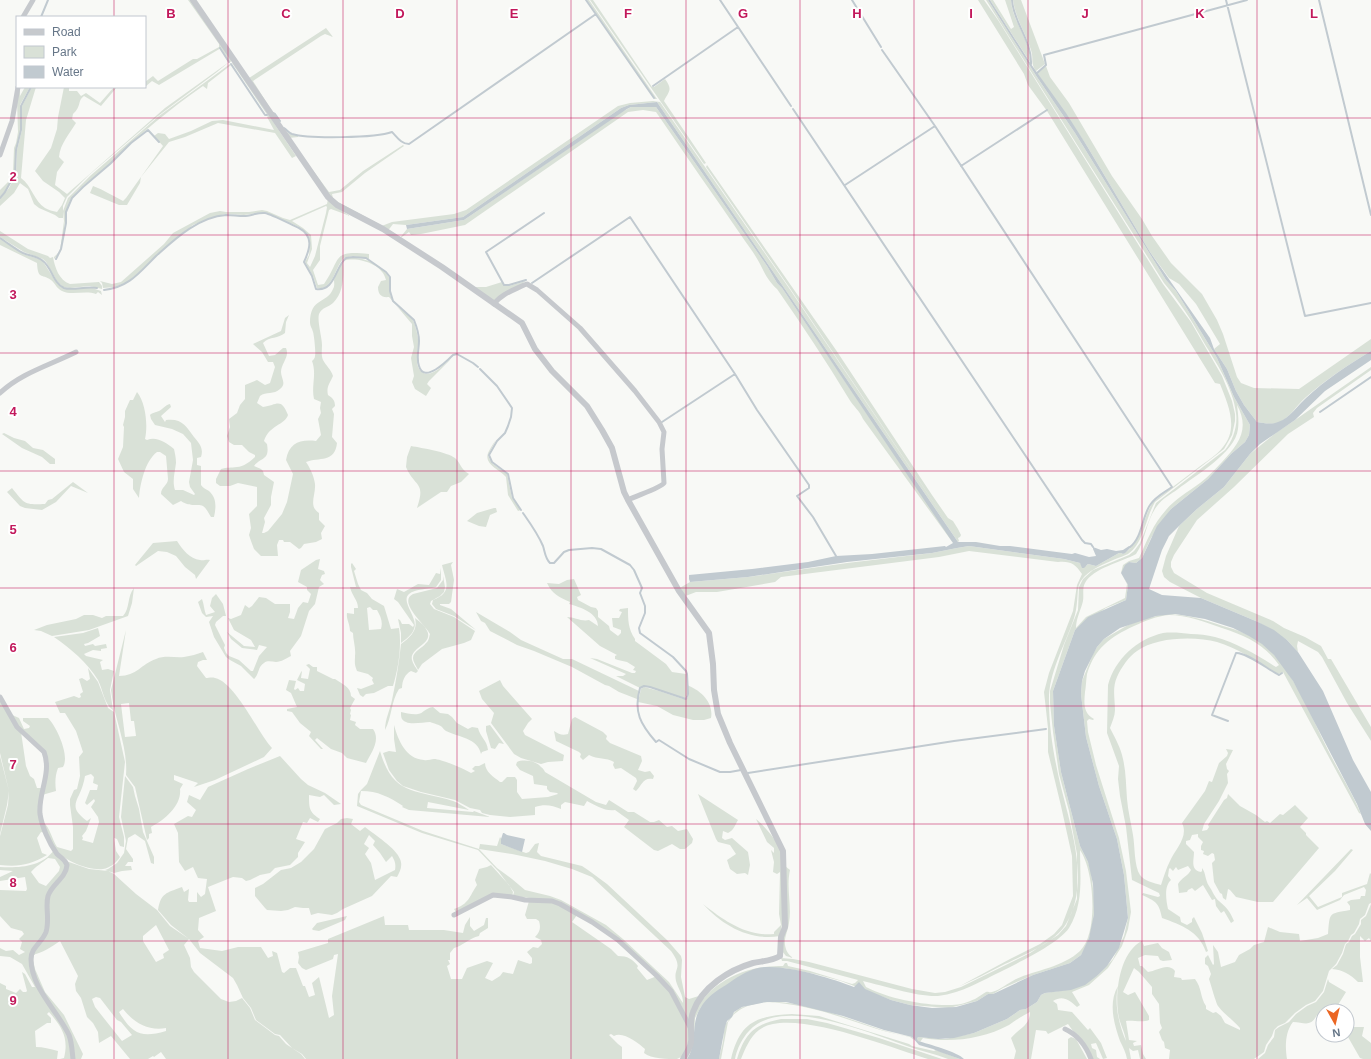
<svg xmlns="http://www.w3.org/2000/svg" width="1371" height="1059" viewBox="0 0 1371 1059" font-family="Helvetica,sans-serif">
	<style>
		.green { fill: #d9e1d7; fill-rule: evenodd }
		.water { fill: #c1cad0 }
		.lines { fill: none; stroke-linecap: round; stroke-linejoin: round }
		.stream { stroke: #c1cad0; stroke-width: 2 }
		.minor { stroke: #c6c9cd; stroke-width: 5 }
		.tertiary { stroke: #c6c9cd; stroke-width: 6 }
		.grid { fill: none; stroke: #c2185b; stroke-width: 1; stroke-opacity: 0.55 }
		.grid-label { font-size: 13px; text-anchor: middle; font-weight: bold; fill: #c2185b; stroke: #fff; stroke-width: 4; stroke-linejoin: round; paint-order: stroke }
	</style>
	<rect width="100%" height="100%" fill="#f8f9f6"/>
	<path class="green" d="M188,0H191L232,61L230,62L221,48L159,85L152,81L145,87V82L153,76L158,81L193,59H197L219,47V44Z
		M587,0H589L657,99H655Z
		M590,0H593L652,87H654L665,79C673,90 669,91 664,101L706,163L704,164Z
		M978,0H984L998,20L1163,284L1191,322L1222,376L1232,401L1235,414V421L1232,435L1224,449L1155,502C1145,519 1144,543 1128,554C1113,561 1081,569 1078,589C1077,601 1077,612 1072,624C1063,649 1048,675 1049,702C1049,728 1054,757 1060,783C1070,825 1091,883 1066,924C1054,944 1021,956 1001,966C987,973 974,980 960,986L1010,959L1040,944L1054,934L1062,925L1073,896L1072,856L1061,806L1048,752V728L1044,692L1049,673L1073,611L1077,585L1082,574C1075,564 1071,561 1058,562L969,551L939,557L781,577L775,582L717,592H696L683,597L678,589L690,582L748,577L847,563L932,553L957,548L969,546L1064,559L1080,563L1082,565L1086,566L1088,564L1096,566L1119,553H1121L1123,554C1142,543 1142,519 1153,502C1168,490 1184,479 1199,467C1207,461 1217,455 1223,447C1239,428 1228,404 1220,384L1215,383L1047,111L1028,85L1024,74Z
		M986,0H988L1037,77L1075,133L1166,280L1176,291L1217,358L1234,397L1250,425L1249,435L1245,442L1231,454L1208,479L1171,509L1151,538L1142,558L1136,563L1129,562L1121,573L1128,585L1126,600L1106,608L1075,630L1053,691L1054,726L1061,772L1080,846L1088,862L1091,871L1094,897V914L1092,929L1087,944L1081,955L1070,963L1033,975L1003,988L993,994H988L977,1001L949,1008L910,1005L891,1000L841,981L815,974L784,968H759L701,1007L695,1018L694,1042L692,1049L687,1059H684L686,1058C688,1045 689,1031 693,1018C702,989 736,970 765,967C771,966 777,966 783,966L785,963H787L788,966L810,971L852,984L855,983L858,980L787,961H782L781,958L793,959L809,962L912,989L935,993L945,992L961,987L1030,953L1058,935L1066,926L1077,899V854L1069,811L1059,774L1053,732L1050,703V691L1064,645L1078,610L1079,587L1083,579L1093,570L1129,555L1134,551L1140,543L1156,503L1225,450C1233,441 1238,425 1236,413C1233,387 1216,363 1203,341C1192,321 1179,301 1164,283ZM1237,405C1250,429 1239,444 1222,462C1215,469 1208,477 1200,483C1188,492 1175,499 1166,510C1153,524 1147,541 1139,558L1129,561L1123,565L1121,573L1127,584L1125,598L1086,617L1076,628C1076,618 1081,610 1083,601C1084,595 1082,588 1085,583C1093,568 1122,562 1136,554C1146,540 1146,520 1157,506C1162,499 1171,494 1178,489C1196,475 1235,453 1238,429C1239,421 1238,413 1237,405ZM1080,850C1094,870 1099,933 1080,951C1063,967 1036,970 1016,979C1008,983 1000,990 992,992C988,993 989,991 986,992C982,994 979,997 975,999C968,1002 960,1005 952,1005C926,1006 889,999 866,987L863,981C884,986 918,997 938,996C944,995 950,994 956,992C966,989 975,984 984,980C1005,969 1057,946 1069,928C1084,904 1080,876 1080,850Z
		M990,0H993L1011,29L1014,27L1005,0H1011C1012,22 1031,40 1030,62Z
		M1013,0H1021L1045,64L1036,71C1030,63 1034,59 1031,50C1026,34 1015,17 1013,0Z
		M326,28L333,37L325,34L321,36L253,81L272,111L249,78Z
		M229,62L217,72L158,116L89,175L67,197L63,206V218H59L55,215L39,208L34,204L28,189L20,183L14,193L0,206V199L9,188L16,174L17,150L22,130V106L32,87H36L26,120L21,178C32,186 34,201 45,208C48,210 53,211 57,212L62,205L65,198L59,192L43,181L35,171L51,148L57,129L58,117L64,87H69V91H77L81,96L86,93L100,103L114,87H117L101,106L84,96C77,101 82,106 73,114L72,119L76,123C70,133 60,144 59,157L64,162L57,172L55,185L67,194L165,108Z
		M233,62L296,156L292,158L275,133L218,123L185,137L169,142L141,177L140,183L127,205H119L90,193L93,186C104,190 113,196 123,201L126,198L163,146L154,136L158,133L165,134L169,139L191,131L212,121L223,120L274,130L267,117L268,116L232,63Z
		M230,64L231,65L208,83L207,89L203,86C170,109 138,135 110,164C98,176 80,185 71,199C61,215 68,247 54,259V257L60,251L64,221L63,211L68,198L90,176L159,116Z
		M1046,66L1050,77L1069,103L1112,176L1142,219L1152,236L1171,263L1202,294L1217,320L1223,334L1237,377L1241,383L1254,388L1299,389L1371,339V351C1348,365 1325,380 1305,398C1296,406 1290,418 1278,423C1271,425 1264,423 1257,422L1244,405L1236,391L1227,369L1214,349L1220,344L1196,304L1179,284L1169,278L1150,252L1087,146L1037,73Z
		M25,87H30L20,105L21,130L16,150L15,174L8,187L0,197V190L8,182L13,172L14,148L16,143L18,132L17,101L19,90L20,91V96Z
		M653,101L660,102L789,288L957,537L789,287L706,167L707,165L836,350L932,495L948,518L953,521L958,529L961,535L960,537L958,538L959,541L958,542L657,102L629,105L621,108L463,217L406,225L393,224L387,232L379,227L392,222L454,214L466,210L618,106L630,103Z
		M631,107H656L767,266L777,283L782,288L948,534L953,543L863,419C860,411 853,406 849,399C826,361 802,325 777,289C769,282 765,274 760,264C756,256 750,248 745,241C715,197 685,155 656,112L643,110L628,112L465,225L421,234L411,235L409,232L399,239L407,229L464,220L620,113Z
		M271,114H273C281,126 284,134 298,136V137L289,138L329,192L340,190L363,171L403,145L404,146L365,173L342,192L332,194L333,198L338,202L379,224L376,226C359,217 343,209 329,197Z
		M328,199L336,207L350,216L331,209L329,210L320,246V260L313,270L318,285L324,284C342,258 331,250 369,254V259L353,256L344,258C334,268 334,290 317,288L313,276L305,262L309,255L310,243L309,236L301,228L265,212L244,215L225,214L210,218L193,225L181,234L136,275L127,282L115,287L103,288L102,283L100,281L112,284L121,282L164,244L173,233L210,213L220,211L226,212H249L262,210L267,211L283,218L290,220L327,204ZM326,206L327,207L326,213L315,256L310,267L307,263L312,249L311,235L303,228L292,221Z
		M0,231L28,249L48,256L50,258L53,257C55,268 59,280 70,284L99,282L102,286V289L90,286L70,288L63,287L57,281L46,262L43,259L24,252L0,237Z
		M0,239L23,254L42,260L56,282L63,288L71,289L89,287L101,291L102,295L98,292L96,294C85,290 72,296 62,291C57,289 55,283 51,280C41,273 38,280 37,263L0,245Z
		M346,258C361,256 381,263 389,277C392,284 387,292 393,301C398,310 413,315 415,325C416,330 418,335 418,340C419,349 413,366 422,372C431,379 444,364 451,359L429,381L427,384L431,388L426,396L415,389L412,382L414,376L411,358L414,347L412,336V324L389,297C381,298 378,294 378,287L381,281L386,280C383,264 357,256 343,261C344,274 344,293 333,303C329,307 322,307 319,314C317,321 322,337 322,345C322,350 321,355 323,360C326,366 331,369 333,376C330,383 326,387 328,395C333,398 335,401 335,406L332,409L334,414L332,437L337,443C335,463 319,457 306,462C310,468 314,476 315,484C316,495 308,506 319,513V520L325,526L321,533L322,539L316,542L304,544L301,548L299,549L290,542H284L283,540H279L277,545L278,556H261L254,549L251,541L249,535L251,528L249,514L257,506V487L238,483L230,486H220L216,483V479L221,469C227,467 231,468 237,467C243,467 251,461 255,457V455L249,452L242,445H234L229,442L227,436L230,427L229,419L237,413L240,405L245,399V385L257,380L265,385L270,383L275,367L273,362H268L262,352L253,344L281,331L285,318L289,315L286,322L285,333C278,339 270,336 263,343L269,356L275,355L283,348H286C290,357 281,363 281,372C281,378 287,384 280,389C274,395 266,391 260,396L257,403L263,407C277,405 281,397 288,415C285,425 269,425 264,441L267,444C270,461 261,457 254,466L261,469L263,471L264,475L274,482L271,497V505L264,518L265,522L262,533H264L268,531L282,514L287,502L293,474L286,460C289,443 300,439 316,441L321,435L318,419L321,413L320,408L321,402L314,399C311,386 317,374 312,361C314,359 315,358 315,356C316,353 314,335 313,332C312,328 310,326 310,323C310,297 327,304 333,289C335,285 334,283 334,280C335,272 341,263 346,258Z
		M526,281L493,303L475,287H486L502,282L504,285L509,286Z
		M1371,367V370L1317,408L1313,413L1314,417L1288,434L1234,487L1197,520L1174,555L1171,562V567L1174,573L1207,593L1273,621L1284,628L1305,637L1321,646L1328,659H1331L1371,727V741L1347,703L1322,657L1318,652L1298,641L1297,646L1298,652L1287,640L1258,622L1201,598L1170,582L1164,577L1162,571L1166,556L1179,526L1197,509L1224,487L1250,454L1277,432L1295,420Z
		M137,392C146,403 148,426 145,439L147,440C157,436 166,443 174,449C175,454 176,458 176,463C175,472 172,481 175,490H183L194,495L195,494L190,487L189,482L193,460L191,443L183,434L172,429L155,425L151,419L150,415C153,412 155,413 159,411C163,409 165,405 170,404L171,407L161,416L165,422L166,420C182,418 186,426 194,437C199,443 204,448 201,457L197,458V465L201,466V485C203,488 206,489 209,491C217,498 216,508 214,517H211C209,514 207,509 203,506C198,503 191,508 181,501L173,505L161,494C161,487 168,485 168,479L166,456L160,452H157C145,461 140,484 139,498L133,489V479L124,472L118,459L123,447L124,427L123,425L125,417V411L130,400H133Z
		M4,433L14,438L25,441L33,448L43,450L55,459V464H50L42,457L22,448L2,434Z
		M496,440L488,455C491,466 499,467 507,474L512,498L521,510L518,511L508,495L506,477C499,469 482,464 489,451C491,447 493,444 496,440Z
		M411,446C422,448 447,452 455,458C461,463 460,469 469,474L461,482L451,486L447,492H441L417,508C426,481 415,488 406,467L407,457Z
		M73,482L88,493L71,486L56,502L42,510L25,508L20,506L7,492L12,488C25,504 24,505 45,504L48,500L52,499Z
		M494,508H496L497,512L490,515L486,527L479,526L467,521L477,513Z
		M177,541C182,549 190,559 200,560C204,561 206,559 210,560L196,579L195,575L185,567L176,556L167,552L158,551L136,566L135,565L153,543Z
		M320,559L318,569L324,571L325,574L322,575L320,580L324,584L319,587L315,604L309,611L301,636L290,651L291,656C287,658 281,662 276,662C272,662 268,660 264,663C258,666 259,675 254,679L241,666L230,660L226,657L214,637L209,622L213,616L206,617L202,613L198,602L202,599C204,604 204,610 206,615L215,612L210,606L212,598L216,594L223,604L226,616H223L216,622L215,625L225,645L224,648L226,653L229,656L239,660L251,671H253L259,656L267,647L259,645L257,650L242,648L231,639L227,632L244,646L255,647L251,640L234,630L228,618L231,619L241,615L245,605L249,608L252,606L259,597L266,598L275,604H290V612L288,618L294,619L298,608L303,602L308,603L311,594L307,590V587L298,582L301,570L316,560Z
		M453,562L451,565L454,580L451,602L449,604H440V605L451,609L476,630L454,616L436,609L432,604L433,600C453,592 446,582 442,565Z
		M352,563L356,569L354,571L358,584L361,590L367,593L372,599L384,606L391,629L399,628C402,646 398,670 393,686H388L374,693L366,694L363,697L360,695L357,688L361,689L374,684L372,680L373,678L368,674L357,671C354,664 355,662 355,656C356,648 353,640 353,633L350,631C350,624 346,619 347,613L354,614V608H358C358,600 352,596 350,587H356L351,567V564ZM370,607L373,610H377C381,617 383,622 381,629L369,630L367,608Z
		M441,568V580L436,587C429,589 415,589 409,594C400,602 419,618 414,629C412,635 406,639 401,643V633L398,619L400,620L402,624H409L413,627L414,625L398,602L394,599L397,589L404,592L418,584L429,585L436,573L440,574Z
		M443,576L445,587L444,592L440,596L431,601L430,604L434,609L454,617L475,631L471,640L464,643L442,649L422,664L418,670C417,667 413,662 413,658C413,651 423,648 426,643C429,641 429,637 430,634C426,625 397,602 413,594L437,588L443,580Z
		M574,579L581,595L577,597L578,600L591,607L596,608L598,611V617L609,626L610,630L618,636L621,633V630L613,627L612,618H619L622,612L619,611L620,609L628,608C628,619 628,629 635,639V641L666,664L672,672L686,674L687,694L685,698L650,687L644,686L640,688L616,676H623L626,674L590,658L597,659L632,673H635L636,671L633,670L635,667L627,662L618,660L615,659V656L617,655L600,646L567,617C574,617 582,622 589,620L598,626C598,613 580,607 569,604L570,602C559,597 552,594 547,583L559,584L567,580Z
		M134,588L132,603L128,616L89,630L52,636L41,631L34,630L47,625L76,619L84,615H93L102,618L106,616H123C130,609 127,596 134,588Z
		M476,612L510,632L521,640L563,659H572L639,691L637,699L619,692L609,686L605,685L572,667L534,651L517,645L490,631L485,623L481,621Z
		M1164,614C1185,614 1203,619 1223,626C1237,630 1250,634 1262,643C1291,666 1310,713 1326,746C1337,769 1351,790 1361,814L1359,813L1283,672L1278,674C1259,662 1239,649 1217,642C1195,636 1156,637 1137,651C1129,656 1121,668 1117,677C1112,688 1115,699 1115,710C1115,716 1112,722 1110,728C1115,738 1121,748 1123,759C1126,772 1126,785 1127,799C1128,811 1131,823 1133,835C1135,846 1134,866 1140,875C1144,881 1154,883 1161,885C1164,876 1166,869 1170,861C1175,849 1189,837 1182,823L1205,791L1209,781L1212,782L1219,763L1227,756L1228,753L1226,749L1233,750L1226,764L1227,769L1229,771L1227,774L1228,783L1219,801L1204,824L1202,831L1207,830L1209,827L1208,825L1224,800L1227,798L1228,794L1240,806L1256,815L1265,822L1267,821L1270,823L1280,814L1283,815L1295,805L1308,818L1300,827L1306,833V835L1319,848L1273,902H1258L1236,897L1230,890L1228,889L1226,900L1223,898L1222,894L1220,893L1214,882L1212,863L1215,860L1214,854L1212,853L1208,856L1203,854L1204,851L1201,850V846L1203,842L1198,837V834L1192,835L1190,840L1186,841V844L1194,852C1194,860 1190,870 1201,872L1202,871V868C1206,873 1205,880 1209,886C1212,890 1215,898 1219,901C1228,909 1229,910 1234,921L1231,923L1224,911L1221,913L1216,906L1215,899L1212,900L1203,885L1195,891L1192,888L1188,890L1187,892L1179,893L1178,884C1181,878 1188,876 1191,870L1188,866L1178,870L1176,867L1173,871L1170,868L1169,869L1168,876L1171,880C1164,886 1166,900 1168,909L1180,917L1181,922L1187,925L1192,922V919L1194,917L1202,933L1208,951L1206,952C1199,931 1181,925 1162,918C1159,902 1155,901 1142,895L1143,893L1158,897L1160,896L1159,893L1132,880L1126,827L1120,796L1118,779L1119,766L1107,733L1108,685C1115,659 1137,639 1163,633C1172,632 1182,633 1191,634C1199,634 1207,635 1215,637C1237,643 1257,655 1276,667L1279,665C1263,643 1246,636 1222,628C1205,622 1187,615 1169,615C1157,616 1145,621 1134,626C1110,637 1095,648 1087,674C1086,680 1086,687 1085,692C1084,703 1083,713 1094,719L1093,720L1089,719L1087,721L1088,732L1096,765L1119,838L1126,871L1131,912L1128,929L1122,946L1108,968L1089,985L1072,992L1080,1005L1077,1007C1069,1000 1063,995 1053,1001L1057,1004L1058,1010L1072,1012L1088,1030L1090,1028L1101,1043L1107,1058L1103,1059L1096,1043L1091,1044L1092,1048L1096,1050L1097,1057L1100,1059H1093L1068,1024L1048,1034L1046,1031L1036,1030L1031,1059H1014L1016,1051L1011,1038C1018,1029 1030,1026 1030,1012C1022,1016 1016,1020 1009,1025C983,1039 951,1043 923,1038L920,1042L918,1041L917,1038L919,1037L945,1039L974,1033L1007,1019L1020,1010L1026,1009L1037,1002L1041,995L1045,993L1065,990L1098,975L1113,959L1124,936L1128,918L1124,875L1117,839L1099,786L1086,737L1081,694L1082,681L1093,654L1097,647L1104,639L1128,625L1141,620Z
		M415,618C419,621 424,625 426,629C436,644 409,647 412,660C413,664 416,668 418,671L416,673L411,671C405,674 402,681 402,688L399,689C391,701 392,717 385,730C385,719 390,710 392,700C396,681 399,663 401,644C411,637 418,630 415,618Z
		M98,628L100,636L88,643L84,644L85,646L93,644L95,646L106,644L107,648L101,649V651L93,650L84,654L86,656L103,660L100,662L102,670L108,669L114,671L110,690L113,710C104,704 103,690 98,680C87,662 71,649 54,637L83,633Z
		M126,630L119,676C137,676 141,664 156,659C165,655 175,658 184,657C191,656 197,654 203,652L207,660H203L198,662L197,666L206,678C208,678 212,677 215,678C235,682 258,733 272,748L264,757L215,780L194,787L198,783L174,775V780L183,784L180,789C182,805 165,820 151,827L152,833L149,834V838L147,840L135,787L126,775C128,748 116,723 112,697L111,690ZM129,703L131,721H134L136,736L125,737L121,704Z
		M309,664L313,667H317V671L333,679H335C342,684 351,687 351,696L355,699L350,708L351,710L350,714L351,715L350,720L356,722L355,725L360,729H373C381,740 371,753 366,763L347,758L342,753L331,749L317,738L315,740L323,749H321L309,736L311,732L300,723L292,712L287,711V709L297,707L291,693L286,690L289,680L296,681L294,689L295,690L298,688L300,691H304L305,684L297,680L301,672L302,671L301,678L308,679L310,669L306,665Z
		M88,668L98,682L108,708L114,712L125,762L119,817L124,837V847L120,846L117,839L114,838L116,851L120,857C116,863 110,868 103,869C89,871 62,860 54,848C50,840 47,830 43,822C50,827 52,840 57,847L71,851L73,849V827L70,805V799L74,790L77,789L80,776L79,757L83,752L76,731L65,713H60L55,702L74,696L79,698L81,697L80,694L83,692L79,679L82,678L87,681L90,679ZM91,774L94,777L93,783L98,785L97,790H90L85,803L87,805L94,799L95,801L91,807L98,817L99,822L93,843L82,840L83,838L82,836L86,831L91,818L87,821C76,812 72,808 79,795C82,789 84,782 85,776Z
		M500,680L503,686L532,719L528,723L523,731L525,735L564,755L563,761L548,762L541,764L521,758L514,754L491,723L494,713L482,699L479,691Z
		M687,685C700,690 714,702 711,718L704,720H693L673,715L657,706L638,702L641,689L644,687L659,691L683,699H686L688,697Z
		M0,699L21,732L26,766L30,776L34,779L37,788H42L39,804L46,833L41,832L37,838L42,853L47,855C30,865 19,867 0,865V836L8,805L9,791L0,753Z
		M433,707L440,713L448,714L452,717L457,723L468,729L472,727L478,728C480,737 487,740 488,750L482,752L481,754C478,738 458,737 446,731C444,730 443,728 442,727C440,725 433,723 430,722C424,722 412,725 406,722C401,720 401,717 401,712C406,713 413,715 418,714C424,713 425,708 433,707Z
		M10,714L19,718L24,729L29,728L30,726L23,721V718H48C57,727 70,756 63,767L58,768C55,776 55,783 56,791L42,795L47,758L22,731Z
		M575,717L603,732L607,736L606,739L610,743L641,756L642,761L638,770L645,772L650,771L654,776L653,779C643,777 642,785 636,791L633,789L637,781L636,778L621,768L615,769L613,765L614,762C606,757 598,760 589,755L583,760L580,757L581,754L579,752L556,741L554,731C559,734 562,736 568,734L572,719Z
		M394,725C398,740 406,759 424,760C427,761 431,759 434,759C441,759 465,769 471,773L475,771L472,769L475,766H479L485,763C485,772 494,777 500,782H502L507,777H515L517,780V792L522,799L548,797L558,794L557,793L550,792L547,789V786L534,784L533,776L520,770L516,765L517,762C523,759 537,761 541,767C543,768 544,770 545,772L596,802L606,805L609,800L628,812H634L650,822H654L659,820L667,827L672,826L678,831L687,829L693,839L692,843L685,849H680L672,844L658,851L654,850L624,827L629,820L615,810C606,812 595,805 587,801L584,806L565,802L561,805V809C552,805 544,804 535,807V815L510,817L490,815L482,813L480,810L470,808L455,800L421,792L403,786L397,781L389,770L383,753L389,751L396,752L394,739Z
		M490,725L504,744L499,743L495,749L491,748L486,731V726Z
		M380,751C393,796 415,789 453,801C459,803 464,807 469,810L428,802L427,808L473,812L474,811L490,817L409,810L402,807L403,806C389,797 378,791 361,791L359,802L361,805L423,831L479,849L480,844L497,846L500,837L502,840L501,844L526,853L529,852L535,844L539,843L537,852L541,856L582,866L588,870L607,884L667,940L681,956L682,960L681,977L685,997L689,999L702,995L689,1023L681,1005L638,956L561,902L513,896L514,892L499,872L478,850L422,833L357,806L358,794L361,790L367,784ZM479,849L512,854L545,861L572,869L592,877L671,951C684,969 673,967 676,981C678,989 683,994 683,1003L669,982L623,939L606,925L561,900L550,896L525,890L512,879L497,868Z
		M0,756L9,791L7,805L0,834Z
		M280,756L301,779L308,785L325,793L341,804L334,805L324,795L320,797L309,795C309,808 309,812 320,819L318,822L310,818L307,823L303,822L296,839L305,842L298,853V857L290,865L275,868L270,873L260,875L250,880L246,881L242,878L233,877L208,887L216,911L199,918L198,930L204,937L198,941L200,948L222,951L238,947H261L268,958L273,956L272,951L277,953L282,972L284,973L290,968H296L303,986H305L309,997L315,995L312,983L319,977L329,1018L334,1015L332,996L338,954L334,955L333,959L306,970L302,968L298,963L299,957L298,952L328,943V939L384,916L385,925H408L409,930H444L463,933L465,925L470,917V926L474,931L484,925L486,918H488V928L480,933L479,936C469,938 463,946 454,948L450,953V960H448L450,964L447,966L451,979H462L467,968L487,961L493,963L485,978L492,981L500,976L503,972L513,974L518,960L530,964L532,963V958L527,952L533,947L538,948L542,944L541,940L535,937C540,932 541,928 539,921L536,919H527L525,915L529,901L552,902L577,915L572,922L611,949L618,956C628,956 632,959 638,966L637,968L647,980L657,976L664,983L689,1027L690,1042L683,1056C681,1057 679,1058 677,1059C668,1059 651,1059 644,1053L645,1049C638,1043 623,1031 614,1036L611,1034L609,1035L618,1044L622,1047V1059H306L302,1054L292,1048L280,1035L275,1034L256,1020L251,1008L243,998L237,985L233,978L200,953L189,939L171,925L158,910C161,893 166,893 182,887L184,892L189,889L188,900L189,902H197V892L201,897L205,894L207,879L198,878L193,867L185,871L179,862L178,833L174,824L188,816L192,817L196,810L187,802L189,795L200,800L208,787L248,769Z
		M125,776L133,787L135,796L139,809L143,832L154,857V864L151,863L145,841L135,834L128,838L126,849L133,859V862H128L125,866H131L132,870L122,871L114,873L105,870L108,869L117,863L124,853L126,841L121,817Z
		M698,794L738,820C735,825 734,830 728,833L723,831L722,838L725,840L732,838L748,852L750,865L748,875L745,873L737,874L730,869L727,860L736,854L730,845L718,842L716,839Z
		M347,818L353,819L351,824L360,831L365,827C375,835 396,848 400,859C403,866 400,871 397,877L391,876L372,896L343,909L337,913L332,915L318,913L311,915L309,908H303L295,907L288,910L281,911L267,910L265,908L255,896V888L263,884L281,870L291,868L301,862L314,849L325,829L337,823L341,819ZM369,835L375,841L373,845L380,853L386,862L392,856C395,861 396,864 395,870L375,880L371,863L365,854L369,848L364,844Z
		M756,819C764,825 777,841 781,850L783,918L780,936C750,941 723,926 703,904C723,920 747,937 774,934V932L781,925L779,914L780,872L777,874L773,872L774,862L771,850L774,853V848L767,842Z
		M1351,849L1353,850L1335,871L1309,896L1318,907L1342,897V893L1367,884L1370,873L1371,874V903L1369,904L1365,915L1360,919L1359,924L1354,933L1351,935L1348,941L1345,944L1342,953L1336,964L1329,971L1323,991L1315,1001L1306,1005L1295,1013L1285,1023L1278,1026L1274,1030L1272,1036L1266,1045L1264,1052L1254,1059H1169L1170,1050L1165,1048L1164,1042L1162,1040L1159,1032L1162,1028L1160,1023L1159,1004L1152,994V987L1139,972L1134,968L1123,992L1128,995L1135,992L1149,1016V1020C1142,1023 1133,1020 1126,1021L1129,1040L1137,1041L1133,1043L1134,1046L1141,1045L1143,1054L1146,1059H1140L1138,1050L1133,1051L1129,1048L1131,1059H1127C1126,1053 1123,1047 1120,1041C1114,1024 1108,1003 1118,986C1114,1004 1119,1025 1126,1041C1125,1033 1121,1026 1119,1018C1114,996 1119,952 1142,941L1144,946L1158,943L1162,948L1169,952L1172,960L1163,961L1160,960L1158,956L1145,955L1138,958L1140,966H1142L1148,972C1157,971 1168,962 1175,971L1174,977L1181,978L1182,980L1195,979C1202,988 1200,997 1206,1006V1009L1213,1013L1216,1012L1221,1016L1225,1023L1240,1030V1028C1233,1020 1225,1015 1218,1006C1216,1003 1211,985 1209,979L1211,974L1208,966L1205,964V958L1208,955L1213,965L1214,964L1213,945L1218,952L1221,967L1235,962L1239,955L1250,949L1254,945L1264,942L1268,927L1280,932L1299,934L1300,941L1318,938L1328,934C1330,912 1328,914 1350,910V906L1347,902L1351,900L1360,899L1361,896H1365L1366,890L1364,887L1344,895L1340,900L1317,910L1307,898L1297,905Z
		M54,850L65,860L66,869L50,891L44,934L35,946L32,971L68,1036L72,1059H60L64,1058C69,1038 62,1027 49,1012L47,1014L51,1018V1023H47L35,1031L36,1047C43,1047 50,1049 58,1051L57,1059H0V983L6,986V989L16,993L20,989L23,992H26L27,991L22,972L25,974L32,987H35L22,964L10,957L0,956V948L6,951L13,950L19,955L25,952L20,949L22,942L19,939L24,934L22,931L11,928L0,916V890L26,891L27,889L25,877L0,881V877L13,871L0,870V867C19,868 42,867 54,850ZM48,858L55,859L60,867L59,871L46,886L39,883L31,872C36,866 42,863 48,858Z
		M66,861L89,869L108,871L114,874L136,894L157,910L170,926L189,939L184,945L190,958L191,967L194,972L221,999L229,1002L236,1001L242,998L250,1008L255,1020L275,1035L279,1036L286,1044L301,1054L305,1059H166L161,1052L154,1057L153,1056L148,1059H130L111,1036L99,1043L98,1032L93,1023L87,1017L81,998L76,991L75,984L78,976L60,941C51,947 43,953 32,955L35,969L45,992L64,1015L83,1054L81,1059H74C73,1052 73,1045 70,1038C65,1022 53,1011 44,997C38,986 28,963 33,950C37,943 44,939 47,930C50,919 46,907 49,897C52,887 62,879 67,869L68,865ZM156,925L169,950L163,954L164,958L156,962L143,941V936ZM96,997L100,998L117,1020L121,1022L132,1035L122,1041L95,1007L92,999ZM123,1009C134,1023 148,1031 166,1028V1031C142,1038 133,1035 119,1012Z
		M491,865L509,885L513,892L512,897L498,895L456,912L454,909C469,904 469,897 477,885L475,880L479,869L487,867Z
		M785,866L790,870C786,888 792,906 789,923C788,931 784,937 785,945C786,951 788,954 793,958L786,956L782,951Z
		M1371,904V941L1369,938L1365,941L1360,936V957L1363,982H1358C1350,974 1343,970 1332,969L1337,965L1343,954L1346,944L1349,942L1352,936L1355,934L1361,924V920L1366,916Z
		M347,916L345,920L319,931L313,930L312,929L317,923Z
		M1328,979L1329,982L1346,992L1338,1005L1336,1004L1337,1011H1323V1014L1317,1015C1310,1028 1304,1022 1293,1022C1285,1032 1285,1047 1287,1059H1258L1265,1053L1268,1045L1274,1037L1275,1030L1279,1027L1289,1022L1296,1014L1307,1006L1316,1002L1324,992Z
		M765,1002C755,1004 745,1005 737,1012C733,1014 731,1019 728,1022L721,1059H719C720,1053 722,1047 723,1041C724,1034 723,1026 728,1021C732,1015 736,1009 743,1007C783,991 843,1017 882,1030C892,1033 902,1035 912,1037L914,1040L910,1037C898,1034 886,1032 874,1028C838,1016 803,1003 765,1002Z
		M792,1014L819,1016L909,1044L912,1046L934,1051L936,1050L960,1059H948C935,1054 921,1051 907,1046C870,1033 801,1004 763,1021C748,1027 738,1044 735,1059H731C740,1022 756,1016 792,1014Z
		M781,1019H807L827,1023L879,1038L942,1059H928C893,1049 789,1006 759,1030C750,1037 745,1049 741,1059H737C745,1033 755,1024 781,1019Z
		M1348,1027H1364L1362,1036L1371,1043V1059H1363L1360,1058L1348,1037L1347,1034Z
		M1071,1037L1076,1039L1087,1059H1068V1039Z"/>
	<path class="water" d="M988,0H990L1031,64L1066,113L1087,146L1150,252L1210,338L1214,349L1227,369L1236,391L1244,405L1257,422C1264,423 1271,425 1278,422C1290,418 1297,406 1306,398C1325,380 1348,365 1371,351V360L1325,391L1295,420L1260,444L1250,454L1224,487L1197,509L1179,526L1169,536L1162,550L1149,589L1162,595L1201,598L1258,622L1274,630L1287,640L1298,652L1323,691L1353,760L1371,792V831L1365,824L1357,804L1293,681L1274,655L1262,644L1249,636L1233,628L1205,619L1175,614L1156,616L1120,628L1104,639L1097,647L1085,671L1082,681L1081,694L1086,737L1099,786L1117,839L1124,875L1128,918L1119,948L1107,966L1098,975L1085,985L1071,990L1045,993L1041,995L1037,1002L1026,1009L1020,1010L1007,1019L974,1033L954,1038L938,1039L919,1037L917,1038L918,1041C928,1044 958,1052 964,1059H960L940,1052L933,1049L919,1045L912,1037L884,1030L843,1016L786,1002H766L742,1007L734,1012L732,1017L727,1021L725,1027L719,1059H687C698,1043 690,1023 701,1007C707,997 716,991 726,985C736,978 746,971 758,968C782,963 831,978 854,987L859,982L865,989L891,1000L910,1005L932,1008L956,1007L977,1001L988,994H993L1033,975L1070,963L1081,955L1089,938L1094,914L1093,884L1088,862L1080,846L1061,772L1054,726L1053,691L1075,630L1088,617L1126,600L1128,585L1121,573L1125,565L1129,562L1136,563L1142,558L1157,526L1171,509L1208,479L1231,454L1245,442L1249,435L1250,425L1234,397L1217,358L1176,291L1166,280L1075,133L1037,77Z
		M657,102L958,542H976L1000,546H1010L1072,554L1075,553L1089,557L1096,556L1093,549V547L1101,550L1107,549L1116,551L1123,550L1129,546L1131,547C1128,550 1126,553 1123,554L1121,553H1119L1096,566L1088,564L1084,568H1082L1080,563L1064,559L969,546L957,548L932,553L847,562L748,577L690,582L689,579V575L752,569L808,562L836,556L872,554L945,546L946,547L953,543L782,288L777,283L767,266L656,107H631L627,109L464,220L407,229L406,225L463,217L621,108L629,105Z
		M503,833H504L507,835L525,839L522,852L501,844V839Z"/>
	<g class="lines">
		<path class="stream" d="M586,0L654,98
			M720,0L791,106
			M852,0L881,47
			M1012,0C1013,22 1032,40 1031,64
			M1226,0L1305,316L1371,303
			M1319,0L1371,215
			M41,17L48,0
			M220,48L229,62
			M882,50L935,126L1172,487C1165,492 1155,497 1150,505C1142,517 1142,538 1130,547
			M231,64L265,115H267
			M1037,73L1046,65L1044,55L1247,0
			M653,86L738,27
			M793,109L1082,540L1085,543L1091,544L1093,547
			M273,113L275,114L280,121
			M284,128C287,130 289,133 292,134C309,139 376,138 392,132C397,137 401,144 409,144L596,14
			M961,166L1047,110
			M845,185L935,126
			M0,198L5,192L15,174L16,150L21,130V106L31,87
			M0,238C8,243 15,249 23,253C30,256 38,256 43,261C52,268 53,283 64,288C72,291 86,286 97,288
			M56,259L61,249L66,223V212L72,198L83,187L110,164L131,143L148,130L159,142
			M526,280L509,285H504L486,252L544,213
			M532,283L630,217L735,374L757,410L809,485V488L797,496L813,517L836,556
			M104,290C129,287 139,273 156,256C175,239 198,217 226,215C232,215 238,216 244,216C251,216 258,212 265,213C271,214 292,225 299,228C314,236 310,249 304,262L312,276L316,289C335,292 335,267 346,258L353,257L366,258L386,272L390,277V291L393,301L414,320C416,325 419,335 419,341C419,349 416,358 419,366C424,384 447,361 453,355L457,354L473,363L478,367
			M480,369L497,386L512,408L511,417L508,426L505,433L497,441L489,455L492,462L508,474L513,498L521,510
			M1320,412L1371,377
			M662,422L735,374
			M523,513C530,523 538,534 543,546C545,552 545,558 550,563H554L564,552L569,550L592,548L601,549L630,565L634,570L642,588L640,593L645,606V613L639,628L640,633L673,657L686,671L687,674L688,694L686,699L650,687L644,686L640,688C633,712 641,725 656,742L659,740L689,759L720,772H730L741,770
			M1228,721L1212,715L1236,653C1246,652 1269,670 1279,675L1282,673
			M748,773L954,741L1046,729"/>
		<path class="minor" d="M23,17L33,0
			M0,155L12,121L18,87
			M494,304C501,294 514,290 524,285L527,284L537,290L580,328L635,391L659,422L664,432L662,449L664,483C661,488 635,496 628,500
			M0,393C21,373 50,365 76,352
			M0,697L17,727L44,752C52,773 38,793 40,814C42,827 49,843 57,854C61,858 65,859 67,865C66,878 52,884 48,896C45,907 50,919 46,932C42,943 31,947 31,959C31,988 57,1010 69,1035C72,1043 72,1051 73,1059
			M454,915L493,895L512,897L525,900L552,901L560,904L592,922L618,940L657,976L671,991L690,1027
			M1065,1029C1078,1035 1086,1046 1091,1059"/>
		<path class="tertiary" d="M193,0L328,197L337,205L383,229L442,267L522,323L535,349L552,371L587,406L602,430L612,448L624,492L628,500L679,591L709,633L713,664L714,690L718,714L730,743L783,851L785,927L781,937L780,956C772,961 762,961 753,963C729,970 702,987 693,1012C689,1022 692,1032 691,1042C690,1049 686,1053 683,1059"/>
	</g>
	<path class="grid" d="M114,0V17M228,0V1059M343,0V1059M457,0V1059M571,0V1059M686,0V1059M800,0V1059M914,0V1059M1028,0V1059M1142,0V1059M1257,0V1059M114,87V1059M0,118H1371M0,235H1371M0,353H1371M0,471H1371M0,588H1371M0,706H1371M0,824H1371M0,941H1371"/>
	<g class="grid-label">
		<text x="171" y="18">B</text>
		<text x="286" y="18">C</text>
		<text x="400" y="18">D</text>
		<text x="514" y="18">E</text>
		<text x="628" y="18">F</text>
		<text x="743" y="18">G</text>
		<text x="857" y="18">H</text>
		<text x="971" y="18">I</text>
		<text x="1085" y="18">J</text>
		<text x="1200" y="18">K</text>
		<text x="1314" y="18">L</text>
		<text x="13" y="181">2</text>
		<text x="13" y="299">3</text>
		<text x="13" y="416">4</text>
		<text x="13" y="534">5</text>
		<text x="13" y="652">6</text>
		<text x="13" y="769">7</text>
		<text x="13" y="887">8</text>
		<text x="13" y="1005">9</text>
	</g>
	<rect x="16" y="16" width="130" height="72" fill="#ffffff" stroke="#c2c8cf"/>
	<rect x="24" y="29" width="20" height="6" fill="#c6c9cd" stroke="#c2c8cf"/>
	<text x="52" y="36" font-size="12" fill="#667688">Road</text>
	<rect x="24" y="46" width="20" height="12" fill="#d9e1d7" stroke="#c2c8cf"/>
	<text x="52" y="56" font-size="12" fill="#667688">Park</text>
	<rect x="24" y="66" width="20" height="12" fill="#c1cad0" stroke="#c2c8cf"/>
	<text x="52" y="76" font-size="12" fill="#667688">Water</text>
	<g transform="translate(1335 1023) rotate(172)"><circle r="19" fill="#ffffff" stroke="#c2c8cf"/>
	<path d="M0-3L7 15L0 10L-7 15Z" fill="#eb6623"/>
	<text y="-6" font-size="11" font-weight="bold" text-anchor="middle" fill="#667688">N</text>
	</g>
</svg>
